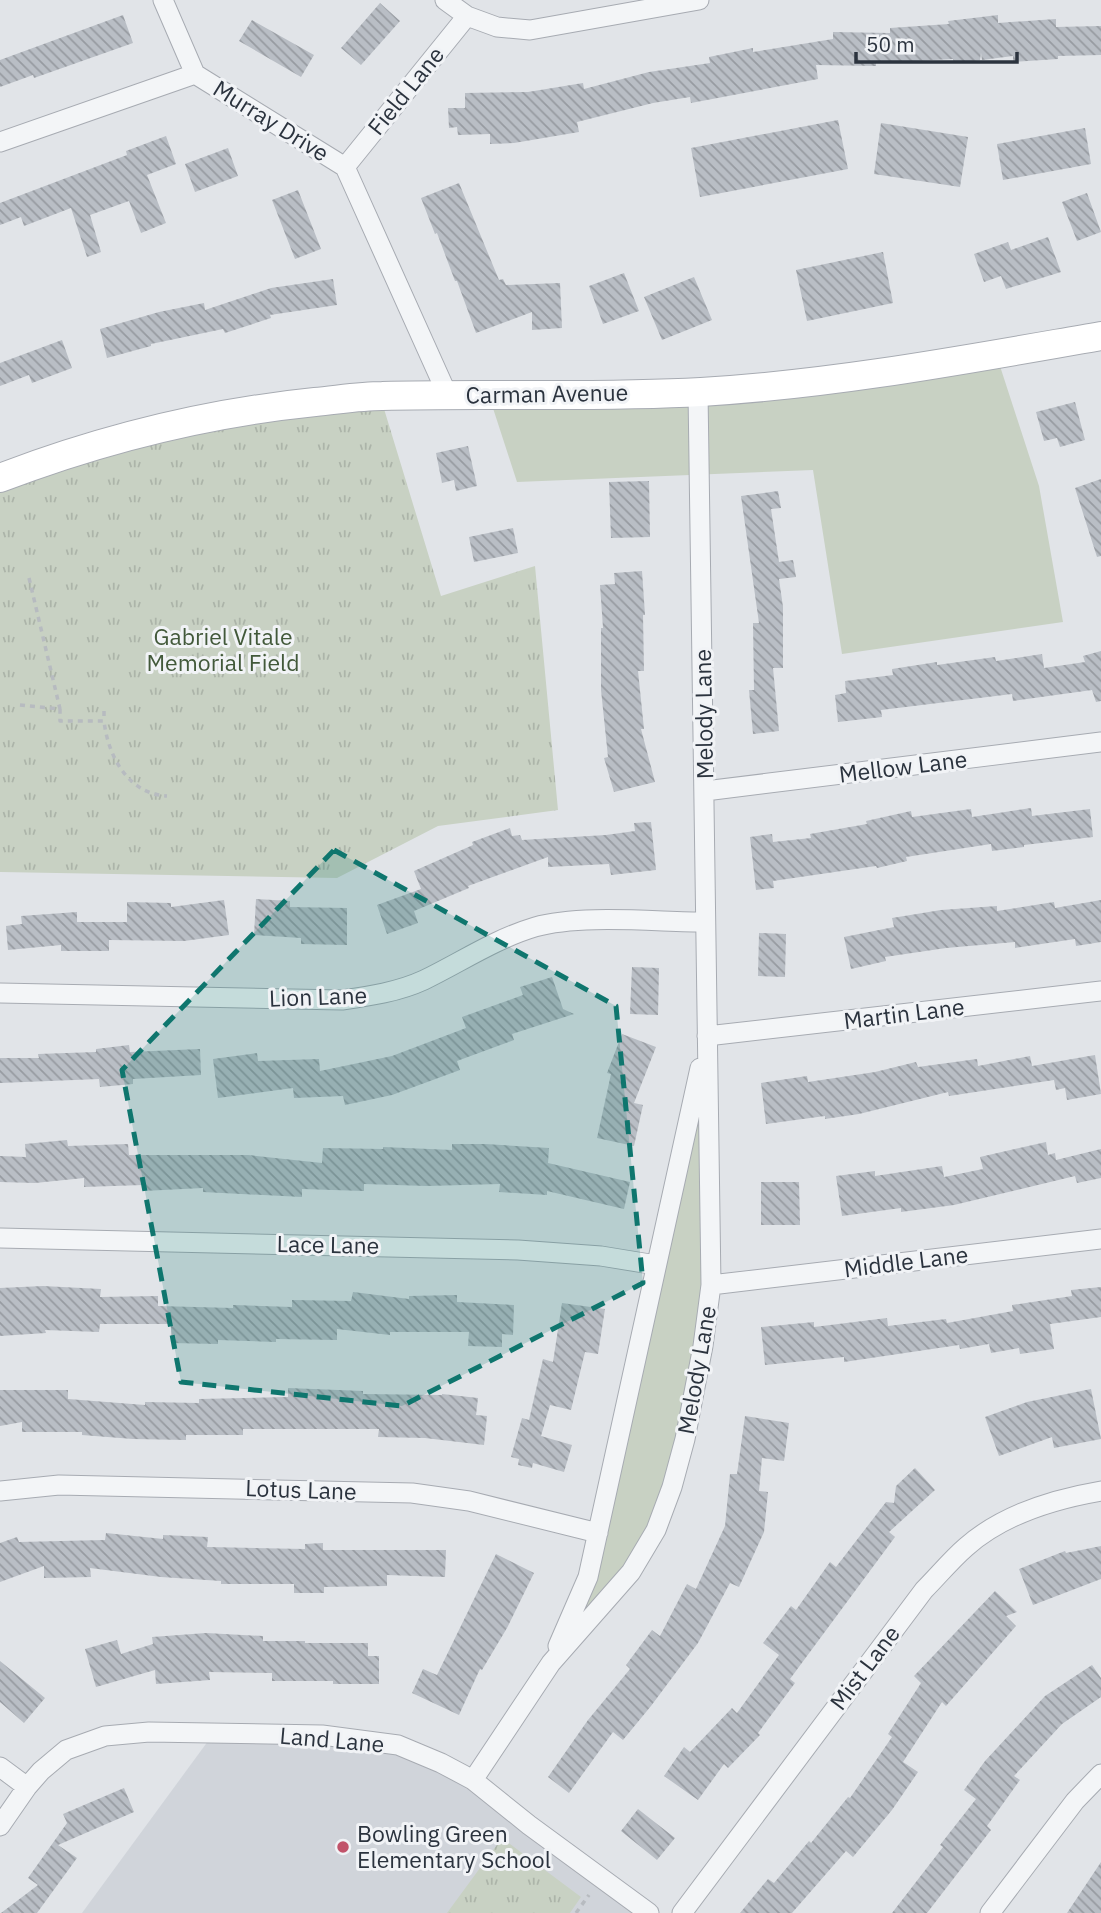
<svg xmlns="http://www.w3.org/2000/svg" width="1101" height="1913" viewBox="0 0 1101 1913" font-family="'IBM Plex Sans',sans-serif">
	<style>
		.built { fill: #d0d4da }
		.grass { fill: #c8d1c3 }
		.park { fill: url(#park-tufts) }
		.building { fill: url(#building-back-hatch) }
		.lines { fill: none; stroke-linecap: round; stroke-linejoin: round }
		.minor-casing { stroke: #a7abb2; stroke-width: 21 }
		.secondary-casing { stroke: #a7abb2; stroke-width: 30 }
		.path { stroke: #b7bbc0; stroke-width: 3.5; stroke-dasharray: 5 5; stroke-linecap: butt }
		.minor { stroke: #f3f5f7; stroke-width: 19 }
		.secondary { stroke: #fff; stroke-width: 28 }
		.marked { fill: #0f766e; fill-opacity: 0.2; stroke: #0f766e; stroke-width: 5; stroke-dasharray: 14 9; stroke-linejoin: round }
		.poi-dot { fill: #c1536a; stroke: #f1f3f6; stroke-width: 2.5 }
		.labels { text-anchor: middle; stroke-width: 6; stroke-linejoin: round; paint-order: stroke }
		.street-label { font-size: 23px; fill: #2b333e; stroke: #f1f3f6 }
		.park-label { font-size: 23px; fill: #42593a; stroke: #f1f3f6 }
		.poi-label { font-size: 23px; fill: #2b333e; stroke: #f1f3f6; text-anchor: start }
	</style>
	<defs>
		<pattern id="park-tufts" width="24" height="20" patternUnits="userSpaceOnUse" patternTransform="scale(1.75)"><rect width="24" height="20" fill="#c8d1c3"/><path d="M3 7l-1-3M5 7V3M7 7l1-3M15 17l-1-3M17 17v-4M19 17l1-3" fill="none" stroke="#acb4a9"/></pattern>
		<pattern id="building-back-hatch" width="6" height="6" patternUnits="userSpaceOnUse" patternTransform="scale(1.75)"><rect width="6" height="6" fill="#b9bec5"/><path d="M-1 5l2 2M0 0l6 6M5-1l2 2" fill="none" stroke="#979ba1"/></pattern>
	</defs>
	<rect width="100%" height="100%" fill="#e1e4e8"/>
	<path class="built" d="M211,1737L392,1749L469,1781L644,1913H82Z"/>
	<path class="grass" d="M998,360L1039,486L1063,622L842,654L813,470L517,482L490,399Z
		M705,1055L708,1285L669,1488L629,1570L562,1646Z"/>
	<path class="park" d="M381,399L441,596L535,566L558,810L438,826L337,878L0,872V483L62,458Z
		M502,1838L581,1897L570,1913H447Z"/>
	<path class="building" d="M380,3L400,21L361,65L341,48Z
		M123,15L133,43L34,78L33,75L0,87V60Z
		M998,15V23L1056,19V27L1101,26V55L1058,56V59L1013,62V56L982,60L981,53L980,60L954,63L953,59L876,63V66L816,65L818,79L691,103L690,97L653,103L577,122L579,132L514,143L490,144V134L458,135L457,127L449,128L448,108H465V93L528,92L583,83L584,89L649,72L710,63L709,57L753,48V52L833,39V32L890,33V28L949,24L948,21Z
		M252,20L314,55L301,77L239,41Z
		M838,120L848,169L700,197L691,148Z
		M881,123L968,137L960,187L874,174Z
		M1085,128L1091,164L1003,180L997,144Z
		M166,136L176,164L147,175L166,223L141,233L129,201L90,215L101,252L87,257L71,208L24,226L21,217L0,225V203L127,155L126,151Z
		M228,148L238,176L195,192L185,164Z
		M459,183L499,280L503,279L506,285L560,283L562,328L532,330V312L476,333L457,281H455L437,233L435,234L421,198Z
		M298,190L321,249L295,259L272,200Z
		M1087,193L1101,232L1077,241L1062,202Z
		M1048,237L1061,272L1006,289L1001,276L984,282L974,254L1008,242L1011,250Z
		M883,252L893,303L807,321L796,270Z
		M624,273L639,311L603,324L589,286Z
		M694,277L712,320L662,340L644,297Z
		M333,279L337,305L270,315L271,318L225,333L223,329L151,344V346L107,358L100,329L159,312L204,303L205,310L271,288Z
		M62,340L72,368L32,383L29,375L0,386V363Z
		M1075,402L1085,440L1060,447L1057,438L1044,441L1036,412Z
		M468,446L477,486L456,491L454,480L442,483L436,453Z
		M1101,479V556L1097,557L1075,488Z
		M649,481L650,537L611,538L609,482Z
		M778,491L781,508L771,509L779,562L793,560L796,577L779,579L783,607V668H773L779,731L753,734L749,690H754L753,623H759L741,496Z
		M513,528L518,553L474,562L469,537Z
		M642,571L645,615H643L644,671H638L644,729H641L655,782L614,792L604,758L608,757L601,690V628H603L600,585L615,584L614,573Z
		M1101,651V701L1096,702L1092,690L1013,701L1012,694L881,710L882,717L838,722L835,695L846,693L845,681L893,675L892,669L937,662V665L995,657L996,661L1042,654L1044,668L1085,662L1083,656Z
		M1031,808L1032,816L1090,809L1093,837L1024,845V847L992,851L991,844L906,857L907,861L877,868L876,866L773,881L774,888L756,890L750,837L772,834L773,842L811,838L810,834L867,824L866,821L911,811L912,817L971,809L972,817Z
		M651,822L656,870L611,875L609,864L548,867V857L468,886L469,888L414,911L418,923L387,934L377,905L421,889L414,871L473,845L472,842L510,828L512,836L520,835L522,840L606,835L635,831L634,823Z
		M256,899L290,901V907L347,908V945L301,944V938L254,935Z
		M224,900L229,935L184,941L109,940V951H61V945L8,950L6,926L22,924L21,916L77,912V922H127V902L171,903V907Z
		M1101,900V942L1076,946L1075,939L1015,948V942L946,948L885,957L886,961L851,969L844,937L894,927L892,918L941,910L997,906V911L1054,902L1055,908Z
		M759,933L786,934L785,977L758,976Z
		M632,967L659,968L658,1015L630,1014Z
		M552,977L563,1009L574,1014L512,1034L514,1040L457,1061L460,1070L392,1095L345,1105L343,1096L294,1098L293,1088L218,1098L213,1059L257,1053L258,1061L319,1059L320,1071L392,1056L466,1028L462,1017L523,995L520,987Z
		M622,1034L656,1047L634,1103L643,1105L634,1146L597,1138L611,1074L607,1073Z
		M129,1045L130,1052L200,1049L201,1075L133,1079V1084L100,1087L99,1079L0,1083V1058H39L38,1054L96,1052V1049Z
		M1095,1055L1101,1094L1067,1100L1065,1088L1056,1090L1054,1080L949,1096L948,1092L859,1114L825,1119V1116L766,1124L761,1083L807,1076L808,1082L875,1072L916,1062L918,1067L977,1059L978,1066L1030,1056L1032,1066Z
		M67,1140L68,1146L128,1144L129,1155H248L322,1163L323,1148L383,1149V1147L452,1150V1144H485L549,1148L548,1163L630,1182L624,1209L547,1191V1195L499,1192L500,1184L427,1186L364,1184V1191L302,1189V1197L203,1192V1188L143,1191V1185L84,1187V1178L35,1183L0,1182V1156L26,1157L25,1144Z
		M1046,1142L1048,1155L1055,1153L1056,1160L1101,1149V1178L1077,1183L1075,1176L954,1205L901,1212V1208L842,1216L836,1176L875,1171V1176L942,1166L944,1177L983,1169L980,1157Z
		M761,1182H799L800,1225H761Z
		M43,1286L101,1289L100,1297L158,1296V1306L233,1308V1305L292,1307V1300L351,1301L353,1292L409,1299V1296L457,1295V1302L514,1305L513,1335L502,1334V1347L468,1346L469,1332H390V1335L337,1329V1340L276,1339V1342L218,1340V1344L171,1343V1324H100L99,1332L45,1330L46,1333L0,1336V1288Z
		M1101,1287V1317L1050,1324L1054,1349L1020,1354L1019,1348L991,1353L989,1344L960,1349L959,1345L844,1362V1357L765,1365L761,1327L814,1322V1327L887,1318L888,1326L946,1319L947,1323L1013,1311L1012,1305L1072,1296L1071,1290Z
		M562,1303L605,1309L598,1354L585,1352L571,1410L550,1405L541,1436L572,1445L564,1472L533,1463L532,1468L518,1465L519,1459L511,1457L522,1418L529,1420L543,1359L553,1362Z
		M288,1388L363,1391V1394L442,1395V1394L478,1398L476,1415L487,1416L484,1445L425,1438L378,1437L379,1429H243V1435H186V1440L133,1439L82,1435V1432H22V1422L0,1426V1390H68V1399L145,1405V1402L199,1403V1399L288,1397Z
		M1091,1389L1101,1439L1054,1448L1052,1437L999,1456L985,1417L1027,1402Z
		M745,1416L789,1423L784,1461L762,1458L759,1491L768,1492L764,1532L739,1587L730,1583L698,1643L651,1706L623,1740L613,1732L569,1793L548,1777L588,1720L630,1669L626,1665L652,1630L660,1636L687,1584L696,1589L725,1526L730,1474H737Z
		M915,1468L935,1490L889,1532L895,1537L790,1679L795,1683L758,1733L760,1735L728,1768L724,1764L698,1800L664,1776L684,1747L690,1752L732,1708L737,1713L779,1655L763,1643L791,1606L796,1610L830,1562L836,1567L886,1502L894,1503L896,1486Z
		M106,1533L163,1539V1535L208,1537L207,1547L305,1549V1544L323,1543V1550H446L445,1577L387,1575V1586L324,1587V1593H294V1584H221V1581L161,1577L90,1568L91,1577L44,1578V1566L0,1582V1543L17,1537L19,1542L105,1540Z
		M1101,1546V1579L1033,1605L1019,1569L1065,1551L1066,1553Z
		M496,1554L534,1573L507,1628L482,1670L480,1669L459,1715L412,1693L423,1669L437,1675Z
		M995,1591L1017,1612L1006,1616L1016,1626L946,1706L942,1702L903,1762L918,1772L892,1810L853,1857L846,1851L792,1913H740L768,1879L774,1883L809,1841L811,1843L848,1797L850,1798L892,1737L888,1734L921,1683L914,1676Z
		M206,1633L263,1636V1641H305V1643H368V1656H379V1684H333V1681H272V1673L209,1672L210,1680L156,1684L155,1670L96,1687L85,1649L117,1640L121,1654L153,1644L152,1637Z
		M0,1661L45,1698L24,1723L0,1702Z
		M1092,1665L1101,1678V1697L1062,1724L1014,1776L1020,1780L987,1826L991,1830L927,1913H892L943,1847L940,1845L976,1799L964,1790L985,1761L1045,1696Z
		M124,1788L134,1812L58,1845L77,1858L37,1913H1L38,1885L28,1878L67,1823L63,1814Z
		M638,1809L675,1838L657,1860L621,1831Z
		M1101,1862V1913H1067Z"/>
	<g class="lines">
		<defs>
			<path id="minor" d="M163,0L195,74L345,167L448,396
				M445,0L467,16L497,27L530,30L699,0
				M0,142L195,74
				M345,167L467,16
				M705,791L1101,742
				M0,993L342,1000C370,996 398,992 424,980C461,962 495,939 535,927C580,914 657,922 705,922
				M707,1036L1101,991
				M0,1238L518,1250L601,1256L656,1265
				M711,1285L1101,1239
				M0,1491L59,1485L412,1493L469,1501L598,1533
				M558,1646L588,1577L700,1068
				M0,1767L27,1787
				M473,1780L551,1663L631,1572L656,1530L672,1487L685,1439L703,1346L711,1285L698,392
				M0,1826L27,1787L41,1771L66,1750L105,1736L149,1732L322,1735L398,1745L441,1763L473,1780L529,1825L649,1913
				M682,1913L924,1590C938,1576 951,1560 966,1547C1002,1515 1054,1499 1101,1491
				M990,1913L1075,1801L1101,1774"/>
			<path id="secondary" d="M0,478C102,439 206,413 315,402C337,400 360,396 382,396C488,393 595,398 701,392C836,384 968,359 1101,336"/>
		</defs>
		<use href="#minor" class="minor-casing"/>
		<use href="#secondary" class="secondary-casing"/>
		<path class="path" d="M29,578L60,709
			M20,705L60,709V721H104C108,756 128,794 167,796
			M104,711V721
			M576,1913L589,1895"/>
		<use href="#minor" class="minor"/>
		<use href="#secondary" class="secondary"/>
	</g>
	<path class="marked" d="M334,850L616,1006L643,1283L402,1406L181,1382L122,1070Z"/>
	<circle class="poi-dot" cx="343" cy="1847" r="7"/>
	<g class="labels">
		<g class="street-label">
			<text transform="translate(406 91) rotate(-51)" y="8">Field Lane</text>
			<text transform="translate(271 121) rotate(32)" y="8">Murray Drive</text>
			<text transform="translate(547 394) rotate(-1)" y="8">Carman Avenue</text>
			<text transform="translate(704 714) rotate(-91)" y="8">Melody Lane</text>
			<text transform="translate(903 767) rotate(-7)" y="8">Mellow Lane</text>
			<text transform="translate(318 997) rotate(-2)" y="8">Lion Lane</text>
			<text transform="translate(904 1014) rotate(-7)" y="8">Martin Lane</text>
			<text transform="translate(328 1245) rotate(1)" y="8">Lace Lane</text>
			<text transform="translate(906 1262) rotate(-7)" y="8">Middle Lane</text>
			<text transform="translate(697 1370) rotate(-80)" y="8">Melody Lane</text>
			<text transform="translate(301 1490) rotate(2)" y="8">Lotus Lane</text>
			<text transform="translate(865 1668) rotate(-53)" y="8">Mist Lane</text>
			<text transform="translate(332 1740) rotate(5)" y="8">Land Lane</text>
		</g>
		<g class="park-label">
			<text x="223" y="645">Gabriel Vitale<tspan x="223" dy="26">Memorial Field</tspan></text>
		</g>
		<g class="poi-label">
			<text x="357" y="1842">Bowling Green<tspan x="357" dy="26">Elementary School</tspan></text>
		</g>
	</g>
	<path d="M856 52v10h161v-10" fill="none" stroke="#2b333e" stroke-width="3.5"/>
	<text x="866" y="52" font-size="21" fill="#2b333e" stroke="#f1f3f6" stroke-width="5" paint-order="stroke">50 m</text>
</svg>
